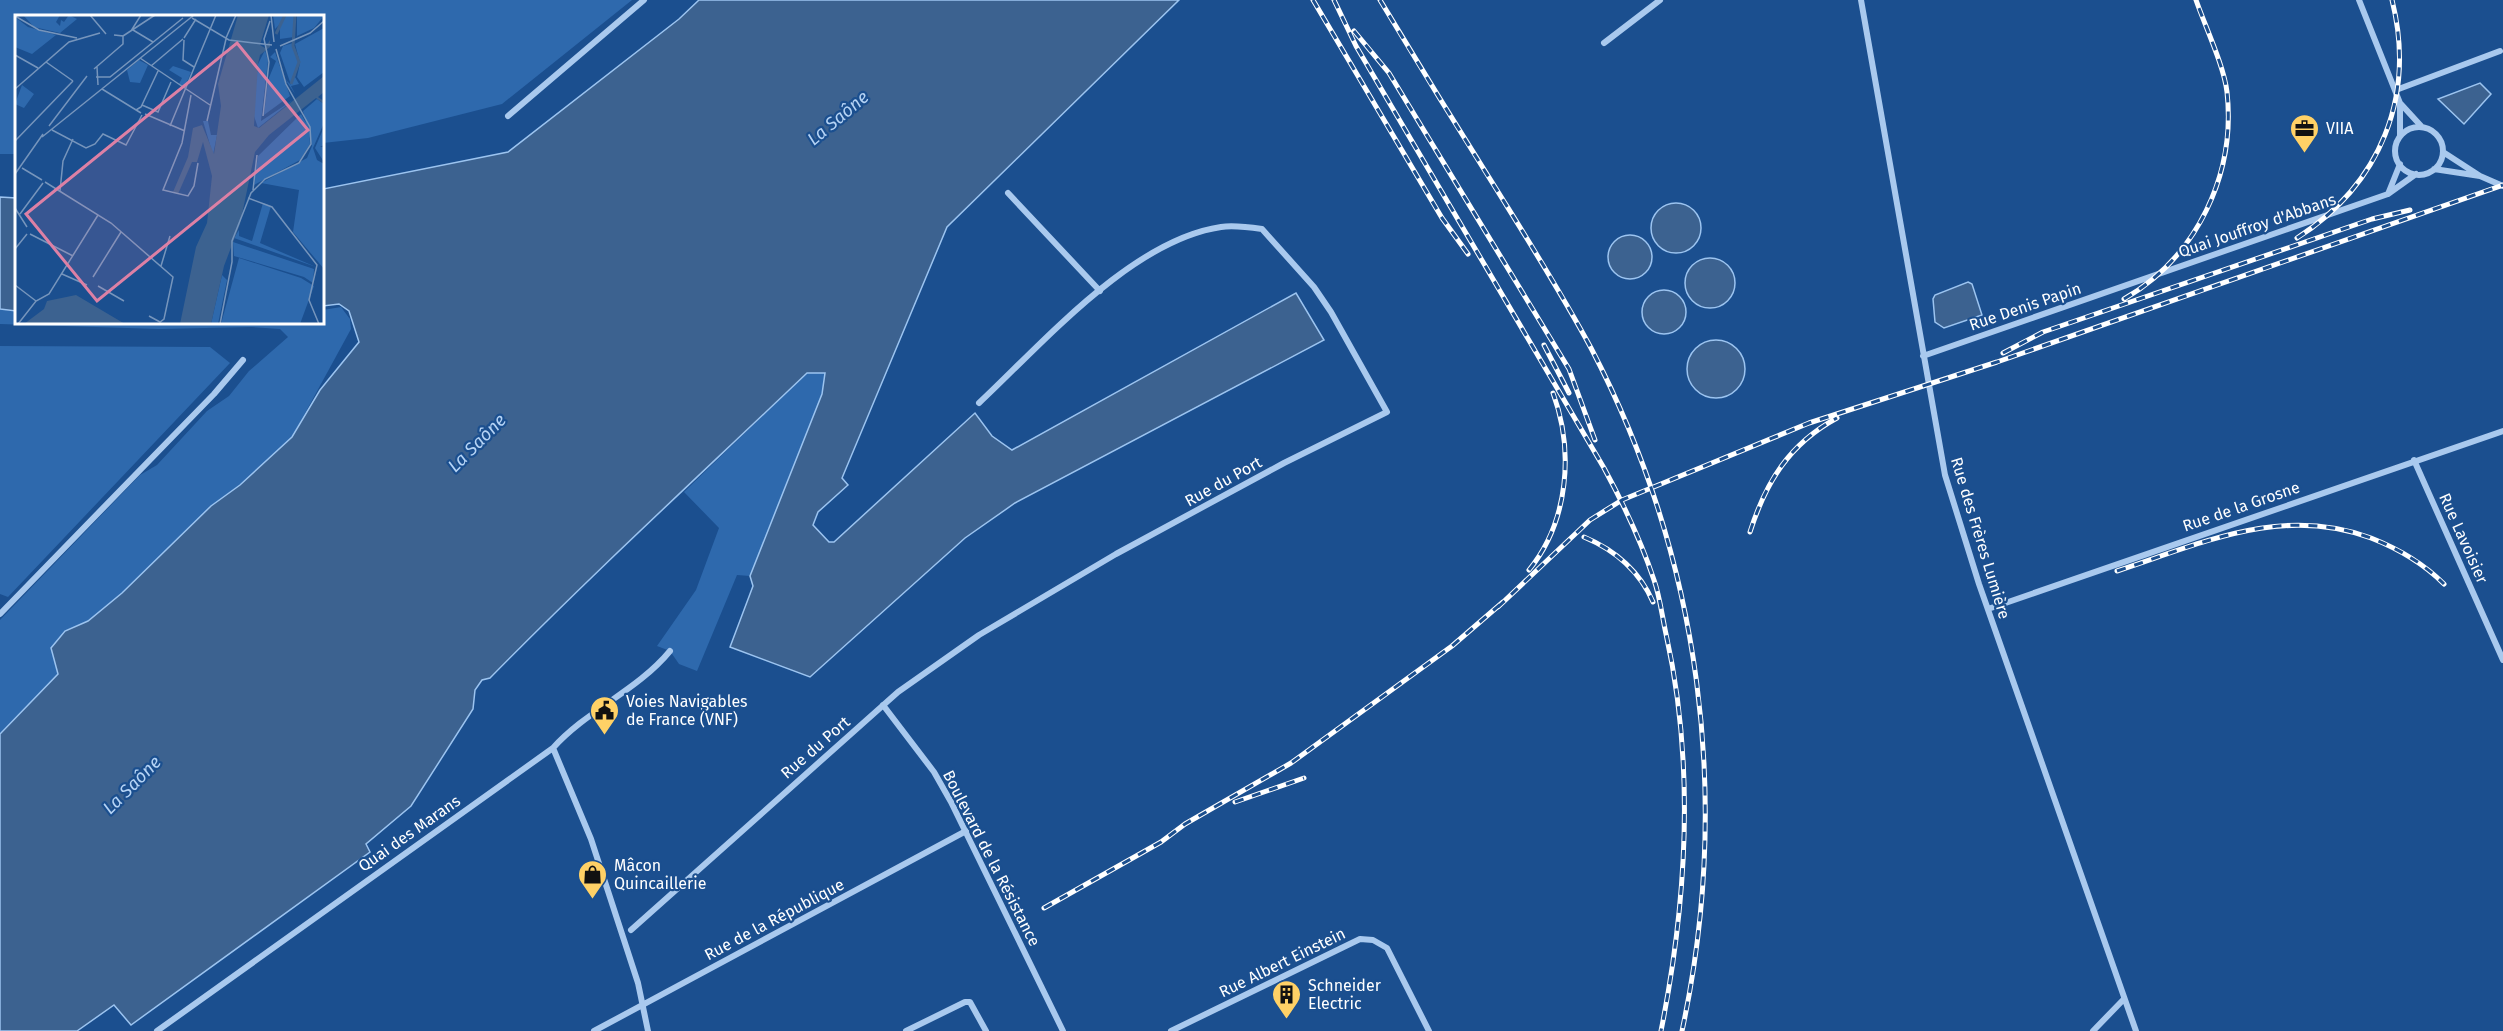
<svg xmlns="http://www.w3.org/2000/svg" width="2503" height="1031" viewBox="0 0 2503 1031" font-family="'Fira Sans',sans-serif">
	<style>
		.green { fill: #2e69ad }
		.water { fill: #3c6290; stroke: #9cc4f0; stroke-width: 1.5 }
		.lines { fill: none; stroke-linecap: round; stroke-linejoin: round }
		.street { stroke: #a9c9ee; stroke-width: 6 }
		.rail-casing { stroke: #fff; stroke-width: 5 }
		.rail { stroke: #1b4f8f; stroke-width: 3; stroke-dasharray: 9; stroke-linecap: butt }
		.labels { text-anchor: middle; stroke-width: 4.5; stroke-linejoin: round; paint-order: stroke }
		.poi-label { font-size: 16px; fill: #fff; stroke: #1b4f8f; text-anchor: start }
		.street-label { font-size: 16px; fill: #fff; stroke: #1b4f8f }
		.water-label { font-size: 18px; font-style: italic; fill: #b5d3f5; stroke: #1b4f8f }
		.inset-river { fill: none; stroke: #3c6290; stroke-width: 3 }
		.inset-road { fill: none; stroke: #7695bc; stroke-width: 1.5 }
		.view { fill: #dd80a5; fill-opacity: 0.15; stroke: #dd80a5; stroke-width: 3 }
		.inset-edge { fill: none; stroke: #fff; stroke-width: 3 }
	</style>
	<rect width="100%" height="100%" fill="#1b4f8f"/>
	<path class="green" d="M0,0H632L502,104L368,138L323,143L322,16H16V154H0Z
		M341,307L350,319L351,329L292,437L240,485L211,506L122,593L88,621L65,631L51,648L58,674L0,734V620L140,475L157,465L207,411L229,396L249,371L288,337L280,329L251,327L159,329L0,324V309L16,311V322H322L323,310Z
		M0,346L210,347L230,363L8,597L0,594Z
		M807,373H826L822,394L750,576L737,575L697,671L679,664L670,651L657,646L696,590L719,528L684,492Z"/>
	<path class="water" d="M699,0H1179L947,227L842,478L848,485L818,512L813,525L829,542H834L975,413L992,436L1012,450L1296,293L1324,340L1015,503L965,538L810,677L730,647L753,586L750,576L822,394L825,373H807C701,474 593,573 490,678L482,680L475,690L473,709L411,806L366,844L370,852L131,1025L114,1005L77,1031H0V734L58,674L51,648L65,631L88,621L122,593L211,506L240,485L292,437L320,390L359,342L349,311L339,304L323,306V189L508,152L679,19Z
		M2480,83L2491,94L2464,124L2438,99Z
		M0,197L16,198V311L0,309Z
		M1651 228a25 25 0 1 1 50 0a25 25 0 1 1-50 0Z
		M1608 257a22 22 0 1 1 44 0a22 22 0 1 1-44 0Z
		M1685 283a25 25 0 1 1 50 0a25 25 0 1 1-50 0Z
		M1968,282L1972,284L1982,315L1944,328L1935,322L1933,299L1935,295Z
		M1642 312a22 22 0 1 1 44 0a22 22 0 1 1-44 0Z
		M1687 369a29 29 0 1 1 58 0a29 29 0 1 1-58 0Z"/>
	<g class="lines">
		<path class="street" d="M1861,0L1945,475L1979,584L2136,1031
			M2359,0L2400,103
			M1604,43L1660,0
			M2396,90L2500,51
			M508,116L644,0
			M2395 151a24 24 0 1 1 48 0a24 24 0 1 1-48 0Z
			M2400,136V103L2422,127
			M2400,164L2388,194L2416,174
			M2434,169L2480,176L2443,152
			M2480,176L2503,186
			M1008,193L1100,291
			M1923,356L2388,194
			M2414,460L2503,660
			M1988,609L2503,431
			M0,614L214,394L243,360
			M883,705L934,772L951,802L1063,1031
			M553,748L591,839L638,983L648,1031
			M631,930L898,692L979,635L1116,554L1284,463L1387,412L1331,312L1314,287L1262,229C1248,227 1234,225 1221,227C1132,240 1043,343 979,403
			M157,1031L553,748C587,710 637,691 670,651
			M594,1031L966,831
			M906,1031L965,1002H970L986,1031
			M1171,1031L1360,939L1373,940L1387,948L1429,1031
			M2093,1031L2124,999"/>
		<defs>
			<path id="rail" d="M1313,0L1442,218L1468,254
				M1334,0L1356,46L1604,468C1624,505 1641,541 1654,580C1660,597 1662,616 1666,634C1695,764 1687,901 1661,1031
				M1380,0C1419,65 1459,130 1500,195C1531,245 1563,296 1591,348C1701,559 1732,798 1682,1031
				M1354,31L1389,73L1569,369L1595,440
				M2297,238C2381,184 2416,96 2392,0
				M2124,299C2197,257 2236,174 2227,92C2224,66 2205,26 2196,0
				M1544,345L1569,393
				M2003,353L2043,332L2372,219L2410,210
				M1750,532C1766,482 1789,444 1837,418
				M1584,537C1615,550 1640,572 1653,602
				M1529,570C1569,521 1574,450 1553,393
				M2117,571C2203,543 2281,505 2371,538C2399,549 2423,563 2444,584
				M1498,607L1590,520L1622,500L1809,423L1997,362L2503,185
				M1235,802L1304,778
				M1044,908L1161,842L1185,824L1291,763L1452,646L1503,602"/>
		</defs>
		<use href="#rail" class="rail-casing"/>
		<use href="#rail" class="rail"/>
	</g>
	<defs>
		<symbol id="office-pin" viewBox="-11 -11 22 30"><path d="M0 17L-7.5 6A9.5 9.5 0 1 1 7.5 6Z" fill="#ffd166" stroke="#1b4f8f"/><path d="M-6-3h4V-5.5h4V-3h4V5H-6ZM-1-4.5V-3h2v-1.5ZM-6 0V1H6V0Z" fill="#111"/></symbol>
		<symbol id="civic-pin" viewBox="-11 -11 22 30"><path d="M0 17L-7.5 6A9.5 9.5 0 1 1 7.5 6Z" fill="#ffd166" stroke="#1b4f8f"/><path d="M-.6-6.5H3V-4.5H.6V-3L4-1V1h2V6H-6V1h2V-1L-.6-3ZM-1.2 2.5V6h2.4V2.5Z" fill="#111"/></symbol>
		<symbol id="shop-pin" viewBox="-11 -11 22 30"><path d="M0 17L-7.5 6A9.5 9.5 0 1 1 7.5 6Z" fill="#ffd166" stroke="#1b4f8f"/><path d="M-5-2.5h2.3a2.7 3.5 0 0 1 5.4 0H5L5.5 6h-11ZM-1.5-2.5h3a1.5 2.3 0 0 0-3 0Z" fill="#111"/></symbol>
		<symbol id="building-pin" viewBox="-11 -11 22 30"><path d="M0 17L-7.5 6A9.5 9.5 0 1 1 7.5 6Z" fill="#ffd166" stroke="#1b4f8f"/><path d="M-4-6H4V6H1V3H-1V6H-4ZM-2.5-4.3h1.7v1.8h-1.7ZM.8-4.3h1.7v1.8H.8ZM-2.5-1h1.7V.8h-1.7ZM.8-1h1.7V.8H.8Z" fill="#111"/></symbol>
	</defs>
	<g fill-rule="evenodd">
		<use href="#office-pin" x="2288" y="112" width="33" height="45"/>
		<use href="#civic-pin" x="588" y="694" width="33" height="45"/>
		<use href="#shop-pin" x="576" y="858" width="33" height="45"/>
		<use href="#building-pin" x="1270" y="978" width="33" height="45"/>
	</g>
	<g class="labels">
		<g class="poi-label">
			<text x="2326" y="134">VIIA</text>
			<text x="626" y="707">Voies Navigables<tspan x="626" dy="18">de France (VNF)</tspan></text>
			<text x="614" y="871">Mâcon<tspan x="614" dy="18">Quincaillerie</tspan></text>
			<text x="1308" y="991">Schneider<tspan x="1308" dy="18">Electric</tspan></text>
		</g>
		<g class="street-label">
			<text transform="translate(2257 225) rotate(-19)" y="6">Quai Jouffroy d'Abbans</text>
			<text transform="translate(2025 306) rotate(-19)" y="6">Rue Denis Papin</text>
			<text transform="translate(1223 481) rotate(-29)" y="6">Rue du Port</text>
			<text transform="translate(2241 506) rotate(-19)" y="6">Rue de la Grosne</text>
			<text transform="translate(1981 538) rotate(73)" y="6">Rue des Frères Lumière</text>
			<text transform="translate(2464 538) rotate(66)" y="6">Rue Lavoisier</text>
			<text transform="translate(815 747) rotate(-41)" y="6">Rue du Port</text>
			<text transform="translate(409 833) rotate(-35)" y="6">Quai des Marans</text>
			<text transform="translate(992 858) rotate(63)" y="6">Boulevard de la Résistance</text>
			<text transform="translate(774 919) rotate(-28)" y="6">Rue de la République</text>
			<text transform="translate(1282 962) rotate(-26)" y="6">Rue Albert Einstein</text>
		</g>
		<g class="water-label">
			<text transform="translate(838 118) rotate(-40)" y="6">La Saône</text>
			<text transform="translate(477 443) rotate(-45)" y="6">La Saône</text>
			<text transform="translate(132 785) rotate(-45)" y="6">La Saône</text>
		</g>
	</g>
	<g transform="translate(15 15)">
		<rect width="309" height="309" fill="#1b4f8f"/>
		<path d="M8,0H45L41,7L45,11L46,5L49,7L54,0L62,4L45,18L19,12ZM258,0H279V22L265,24V9L260,14ZM282,0H309V1L299,13L282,21ZM0,2L13,12L41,20L17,39L0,32ZM309,13V57L289,72L282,62L285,48L280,29ZM278,28L284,47L280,62L284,69L276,71L280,79L270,64L276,70L265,38L268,31ZM250,35L253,46L246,106L278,85L243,113L238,98L243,49ZM260,37L275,81L249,100L253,65L261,46L255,42ZM124,45L133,50L125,68L115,67L112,55ZM158,51L176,57L170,72L164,69L167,63L154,55ZM7,70L19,79L9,93L0,89ZM302,84L309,89V108L298,133L302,145L309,149V254L278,217L284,175L246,168L292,143L297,131L288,96ZM286,99L294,113L295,129L285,145L239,170L243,141ZM188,106H193L196,120H202L198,140ZM309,112V130L305,132H309V147L300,133ZM248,188L256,191L245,228L301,252L219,223L224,215V221L237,226ZM218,227L299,254L298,268L289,262L219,241ZM224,243L286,263L299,271L285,309H206ZM207,260L212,265L203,309H196Z" fill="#2e69ad"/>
		<path d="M223,0H254L245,30L250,33L255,25V32L245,40L243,49L239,111L244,113L309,61V77L303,82L309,86V89L301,83L254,120L240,137L225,209L209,251L196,309H165L181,232L192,208L197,161L188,127L182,147H177L163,179L158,177L173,142L178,113L187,110L199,139L206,91L203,69ZM61,280L110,309H9L29,294L32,286Z" fill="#3c6290"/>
		<path class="inset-river" d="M261,19L270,0M276,69L284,47L278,31L280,0"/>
		<path class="inset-road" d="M75,0L91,19M256,0L259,27M0,1L24,15L62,23M177,3L214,25L257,30M118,15L138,27M116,16L126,0M108,21L140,0M169,23L181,4M211,23L221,0M169,25L168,45L179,52M265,31L295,18L309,6M0,40L23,53M125,43L195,90M31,47L58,66M136,51L168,24M82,52L83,70M79,54L108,29V21L99,20M81,62H95L168,3M0,74L54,27L85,18M87,74L126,98M176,80L167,128L148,175L173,181L179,171L183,148M127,90L143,97L156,67M121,95L126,92L143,56M130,99L170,116M248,101L254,47L249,24L255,6M192,106L211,24M34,111L72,61M155,111L201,0M37,115L71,133L80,129L88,119L111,130L127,100M27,122L179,0M0,126L58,66M7,153L27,165M0,159L28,119M30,167L96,208L158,262L149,304L145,307L134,301M238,175L242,140M45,176L48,146L58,124M233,183L257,192L302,250L294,285L304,309M0,193L12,212M5,199L28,168M15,219L58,241M0,234L12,219M146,251L155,221M47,259L72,270M78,262L106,217M0,270L21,286M83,271L109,286M3,309L21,286L34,279L83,200M205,309L217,247V226L236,178L250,164L284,148L296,129L295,112L271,69L261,34"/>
		<path class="view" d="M222,28L293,115L82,286L11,199Z"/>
		<rect width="309" height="309" class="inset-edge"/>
	</g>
</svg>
